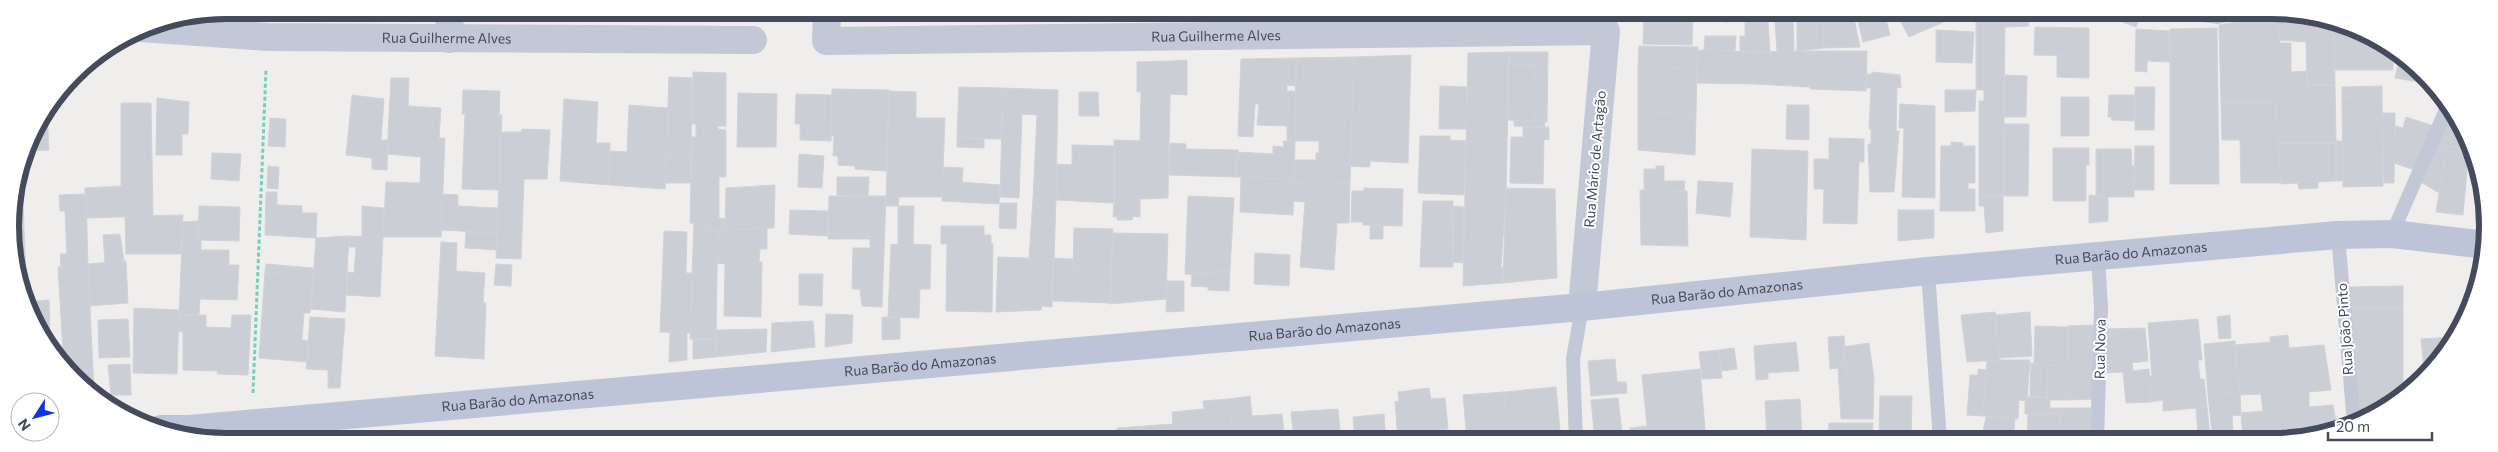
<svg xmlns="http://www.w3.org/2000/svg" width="2498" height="452" viewBox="0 0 2498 452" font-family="Commissioner,sans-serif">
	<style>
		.building { fill: #ccced6; stroke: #d1d1da }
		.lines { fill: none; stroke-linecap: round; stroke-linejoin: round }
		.path { stroke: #6ed2bb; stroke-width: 3; stroke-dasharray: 4 2.5; stroke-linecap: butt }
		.lane { stroke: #c3c8d6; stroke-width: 14 }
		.street { stroke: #c3c8d6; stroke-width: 28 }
		.secondary { stroke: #bec4d8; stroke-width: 28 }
		.labels { text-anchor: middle; stroke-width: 4; stroke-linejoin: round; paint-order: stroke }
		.street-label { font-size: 14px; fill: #444b5c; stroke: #fff }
		.rim { fill: none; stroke: #444b5c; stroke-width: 6 }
	</style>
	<rect width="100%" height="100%" fill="#f0eeed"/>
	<path class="building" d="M524,10H556L550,11L551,14L524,16Z
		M1720,11H1760V15L1732,17V14L1719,15Z
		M1797,11H1821V14L1823,13L1824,48L1797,51Z
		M1821,11H1838V18H1854L1860,47L1824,48L1823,13L1821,14Z
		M1868,11H1884L1890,35L1863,42L1857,17L1869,14Z
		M1895,11L1950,12L1953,18L1909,37Z
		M1976,12H2005L2004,130L1979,129V101H1984V90H1976Z
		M2015,12H2026L2029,26L2005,27V13Z
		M2096,12H2142L2136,27Z
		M2286,12H2292V17L2302,18V12L2321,19L2322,24H2334L2335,85H2307L2306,42L2279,40L2278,15Z
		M1644,15L1693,16L1692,45L1643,44Z
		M2278,15L2280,43H2291V72L2307,71V85H2335L2336,143H2278L2276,102H2221L2219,25Z
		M1768,21L1770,52H1740V36H1745V22Z
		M1793,21L1794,51L1777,52L1775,22Z
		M2334,24L2380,39L2393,50V70H2335Z
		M2035,27L2089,28V56L2034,55Z
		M2217,28L2219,184H2170V29Z
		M2136,29L2169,31L2170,62L2147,61V72L2135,71Z
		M1936,30L1974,32L1972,63L1936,62Z
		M1705,36H1736L1735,51L1704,50Z
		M1639,46L1698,47L1697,69L1638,66Z
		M1698,50L1755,52L1754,84L1697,83Z
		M1811,51H1867L1866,91L1810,89Z
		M1811,51L1810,87L1754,84L1755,52Z
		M1509,52H1548L1547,122H1545L1544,127L1514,126V121H1534L1535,65L1509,64Z
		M1509,52L1506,194L1465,193L1468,53Z
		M1411,55L1408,163L1370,161V167L1350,166L1354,57Z
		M2057,55L2089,56V78L2057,77Z
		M1354,57L1350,183L1294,182V160H1316V153H1319V141H1295L1296,58Z
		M1296,58V86L1287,85V91H1296L1295,141H1287V126L1257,125L1259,104H1255L1253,137L1238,136L1241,59Z
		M2399,59H2403L2421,75L2419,82L2395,78Z
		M1187,60V95L1170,94L1171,61Z
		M1171,61L1169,142L1140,141L1141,92H1137V62Z
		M1509,64L1535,65L1534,121L1508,120Z
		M1638,66L1697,69L1696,114L1638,112Z
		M693,72L726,73V126H718V129L726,130V177H719V218L725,219V230L706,229V224L690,223L692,137H696V124H692Z
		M1872,72L1900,75L1901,88L1897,87L1896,131L1869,129L1871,88H1866V74H1872Z
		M2004,75L2027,76L2026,117H2004Z
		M2421,75L2438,90L2419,82Z
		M669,77L692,78L691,153L666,152Z
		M391,78H409L408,106L441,108L439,138H445L441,237H383L386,182L420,183L421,157L387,154Z
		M1440,86L1467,87L1466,129H1439Z
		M2382,86V96L2342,97V87Z
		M959,87L1003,88L1001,139L957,138Z
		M2135,87H2155L2154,130H2135Z
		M1003,88L1058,90L1056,200L1033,199L1037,115L1022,114L1019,198L1000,197Z
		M832,89L889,90L886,171L855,169V166L838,165V156H833L834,136H831Z
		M463,90L500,91L499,115H502L499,190L462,189L465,114H462Z
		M1945,90H1976L1975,111L1945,112Z
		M889,91L916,92V118H945L942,197H899L898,206H886Z
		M1079,92H1098L1099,116H1079Z
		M738,93L777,94L776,147H737Z
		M796,94L832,95L831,141L800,140V124H795Z
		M352,95L384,99L381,140H388L387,170L372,169V158L346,155Z
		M2109,95H2135V121L2111,120L2112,117H2108Z
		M2382,96L2383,186L2343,187L2342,97Z
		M2061,97H2089V136H2061Z
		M157,98L189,102L188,134H182V155H156Z
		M564,99L598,102L596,143H610L609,185L560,181Z
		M2221,102H2276L2281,183H2241L2240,140H2222Z
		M121,103H151L153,216L86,218L85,188L121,186Z
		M1900,104L1935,106V198L1902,197L1904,128H1899Z
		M629,105L668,108L665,189L609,185L610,151L627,152Z
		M1787,105H1809V140L1786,139Z
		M47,112L49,150L25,151L27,143Z
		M1638,112L1696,114L1695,155L1638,150Z
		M2382,113H2395L2394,183H2384Z
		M2448,114L2453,115L2471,150L2437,144L2439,127L2446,129Z
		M2406,117L2434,126L2415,170L2394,163L2395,126L2403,128Z
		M270,118L286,119L285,147L268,146Z
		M2004,124H2029L2028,196H2003Z
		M1523,127H1549V140L1544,139L1543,184L1510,183L1511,137H1523Z
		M522,129L550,130L547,179H524L521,259L496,258L501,132H521Z
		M1871,129L1899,131L1894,192H1870L1868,144H1871Z
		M1979,129L2004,130L2003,196H1979Z
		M1420,136H1450V140L1466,141L1464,195L1418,193Z
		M957,138H984V148L957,147Z
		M1829,138L1864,139V162H1859L1857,224L1823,223L1824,189H1814V159H1829Z
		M1114,140L1169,142L1168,198L1140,199V204L1114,203Z
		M1283,141H1295L1294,180L1237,177V152L1273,154V146L1284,147Z
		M2336,141H2343L2344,181H2336Z
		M1951,142L1963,143V146H1975V183H1968V189H1975V211H1940L1941,146H1951Z
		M1170,143L1186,144V149L1238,150L1237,177L1169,175Z
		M2278,143H2336V181L2318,182V188L2299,189L2298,183L2281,184Z
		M2437,144L2447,146L2439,193L2421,182Z
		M1072,145L1114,146V203L1056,200L1057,164L1072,165Z
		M2135,146H2154V190H2134Z
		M2447,146L2469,150L2463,215L2436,212Z
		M2053,148H2089V165H2086V201H2053Z
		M1752,149L1808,151L1806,240L1750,237Z
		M2096,149H2131L2132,166H2134V197H2096Z
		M666,152L691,153V183H665Z
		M212,153L241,154L239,181L211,179Z
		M799,154L824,156L822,188L798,187Z
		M268,166L279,167L278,189L267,188Z
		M1656,166H1664V181H1685L1684,191L1644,190V169H1656Z
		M943,167L963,168L962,182L1000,185L999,204L942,201Z
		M837,177H869L868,196L837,195Z
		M1241,177L1294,180L1293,215L1240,212Z
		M1698,181L1733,183L1730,217L1696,213Z
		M1294,182L1350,183L1349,223H1337L1334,270L1300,267L1305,202L1293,201Z
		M775,185L774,228L725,230L726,188Z
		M1364,188L1403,189L1402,226L1363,225V222H1351L1352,191H1364Z
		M1506,188L1555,189L1557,278L1503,283Z
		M1640,190L1687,191L1688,246L1641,245Z
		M15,191H23L24,228L13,229L10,212Z
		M266,192H277V205L302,206V213H317L316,238L265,235Z
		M1465,193L1506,194L1501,267L1503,268V283L1463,286Z
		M86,194L88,266L61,267L60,254H67L65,211H60L59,195Z
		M442,194L458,195V206L498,208L497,233L441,230Z
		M2089,195L2108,197V221L2089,223Z
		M829,196H886L882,307L862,306L860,289H852L853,248H870V234L828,233Z
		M1188,196L1234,198L1230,270H1219L1220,273H1207V275L1185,274Z
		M1979,196H2003V231L1986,233L1984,206H1979Z
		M1033,199L1056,200L1054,259L1029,258Z
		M1423,201H1453V267H1420Z
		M1000,203H1017L1016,229L999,228Z
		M1114,203L1140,204V217L1133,216L1132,220H1117V217H1113Z
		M199,206L240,207L239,241L198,240Z
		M362,206L384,208L383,237L362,236Z
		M898,206H914L913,244L931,245L930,289H920L919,318L888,317L891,244L898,245Z
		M1452,206L1464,207L1463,263L1453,262Z
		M790,210L829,211L828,236L789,234Z
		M1898,210H1934V238L1898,241Z
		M183,215L181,254H126L125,216Z
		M198,221V240L201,239V250H229V265H239L237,300L200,299L199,315H179L183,222Z
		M694,223L706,224V229L718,230L717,274L692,273Z
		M1370,225L1383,226V239H1370Z
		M941,226H984V235H991V243L993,244L992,312L946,311L947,244H941Z
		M24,228L27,302L49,300L50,334H44L21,295L13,229Z
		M767,228V249H760L759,262H762L761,317L724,316L725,264L717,263L718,230Z
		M1074,228L1113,229L1111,270L1073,269Z
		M664,231L687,232L686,273H692L690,333L660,332Z
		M466,232L497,233V250L465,248Z
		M828,233L870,234V239H828Z
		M1113,233L1168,234L1166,299L1110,304Z
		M120,234L124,261L105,263L103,235Z
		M349,236L345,312L311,309L316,238Z
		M349,236L383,237L380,297L346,295L348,272L354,273L356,247H349Z
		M441,242L457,243L456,271L485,273L483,303H486L484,359L435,356Z
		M1255,253L1290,255L1289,286L1254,284Z
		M998,257L1054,259L1052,307L1042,306L1041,310L996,312Z
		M1053,258L1073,259V269L1111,270V303L1052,301Z
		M126,261L128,303L90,306L88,264Z
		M266,264L313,268V276L265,272Z
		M496,264L512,265L511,286L494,285Z
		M88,266L93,370L67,371L64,368L58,267Z
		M1219,270H1230L1229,291L1208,290V287L1191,286L1192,274L1220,273Z
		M265,272L313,276L310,313H304L302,340L308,341L307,362L259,358Z
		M692,273L717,274L716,339H690Z
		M799,274H823L822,306L799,305Z
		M1167,281H1184V311L1166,312Z
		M2403,286V308H2350L2345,287Z
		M134,308L179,310L177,374L133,373Z
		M2350,308H2403V394L2372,416H2354Z
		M1995,312L2000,360L1967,362L1961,315Z
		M2030,312L2032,356L2000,358L1995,315Z
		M826,314L853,315L852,343L825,347Z
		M179,315H206V327L231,328L232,315H251L248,375L217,374L218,371L183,370V332L178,331Z
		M2230,315L2231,338L2219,339L2217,317Z
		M310,317L345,319L340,388H328V370L306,369Z
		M882,317H900V339L882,340Z
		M128,319L130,357L99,358L98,320Z
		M2198,319L2202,360H2198L2200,379H2204L2207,407L2163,411V400L2151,402L2149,376H2152L2148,323Z
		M813,321L815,347L771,352L772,323Z
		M2097,325L2095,399L2066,400L2068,326Z
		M2035,326L2068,327L2067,366L2034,364Z
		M2145,328L2148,361L2132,363L2133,371L2149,369L2151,402L2126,403L2123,372L2107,373L2103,329Z
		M767,329L766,352L715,357L716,330Z
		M670,332L687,333V360L669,362Z
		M2288,335L2289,348L2324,345L2331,390L2309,392V407L2333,405L2337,428L2286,442L2243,441L2241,413L2263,411L2261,394L2240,395L2235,345L2270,342V337Z
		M1844,336L1846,367L1830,369L1828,337Z
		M2453,337V339L2425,379L2421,339Z
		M693,339H716L715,357L693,359Z
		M2235,341L2240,392L2208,395L2204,344Z
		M1796,342L1799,371L1768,373V379L1756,380L1754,346Z
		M1869,343L1874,379L1848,382L1843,347Z
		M1734,348L1737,369L1722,371L1719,350Z
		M1719,350L1722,378L1702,379L1699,352Z
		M1615,359L1617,382H1626L1627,393L1591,396L1588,361Z
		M2000,360H2030L2027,401L2019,400L2018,419L1983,416L1987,361Z
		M2031,363L2048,365L2047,397H2030Z
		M130,364L131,395H111L108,365Z
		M2048,365L2067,366L2066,400H2047Z
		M1846,367L1848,382L1874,379L1873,419H1841L1838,368Z
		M1700,369L1706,441H1632L1630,428L1647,426L1642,375Z
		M1978,369L1986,370L1983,416L1967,415L1970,375H1978Z
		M93,370L94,392L77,379L76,371Z
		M1556,387L1561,441H1508L1504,392Z
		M1429,388L1431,399L1445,398L1448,429L1439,430L1440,441H1398L1395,402L1399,401L1398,392Z
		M1504,392L1508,441H1450L1467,440L1463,395Z
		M2240,392L2241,415L2232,416L2233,430L2212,432L2208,395Z
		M1250,396L1252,416L1282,414L1285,441H1233L1229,399Z
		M1880,396H1912L1911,441H1887V436L1879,435Z
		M2028,397H2047V400H2050V414H2025V400L2027,401Z
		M1618,398L1623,441H1595L1591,400Z
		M1229,399L1233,441H1174L1172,412L1204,409L1203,401Z
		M1800,399L1802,438L1767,439L1765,401Z
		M2207,407L2210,436L2198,437L2196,408Z
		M2050,408H2091L2090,437H2059L2060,414H2050Z
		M1338,409L1341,441H1294L1291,412Z
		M1384,414L1386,441H1355L1353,417Z
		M2028,414H2060L2059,441H2027Z
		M1986,417L2015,419L2013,441H1981Z
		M1829,423H1873L1872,441H1828Z
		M1173,424L1174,441H1118L1117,428Z
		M1081,432L1082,441H1060L1059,434Z
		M2014,432H2027V441H2013Z"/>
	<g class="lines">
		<path class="path" d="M1706,11L1726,21L1785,15L1787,11
			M253,393L266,69"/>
		<path class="lane" d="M2180,12L2218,17L2240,12
			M1606,31L1609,11
			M2392,234L2445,112L2447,102
			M2338,235L2354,424
			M1928,271L1940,441
			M1576,441L1573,359L1582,307
			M2097,441L2101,308L2098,256"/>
		<g class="street">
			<path id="s1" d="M827,11L826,41L1606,31L1582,307"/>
			<path id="s2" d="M141,28L267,37L753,40"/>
			<path d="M449,39L450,10"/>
		</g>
		<path class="secondary" id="s3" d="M161,429H189L1582,307L1928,271L2338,235L2392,234L2486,245"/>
	</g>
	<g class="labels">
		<g class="street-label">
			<text dy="5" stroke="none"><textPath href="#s1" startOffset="420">Rua Guilherme Alves</textPath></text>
			<text dy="5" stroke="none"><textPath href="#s2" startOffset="306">Rua Guilherme Alves</textPath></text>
			<text transform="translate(1595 159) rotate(-85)" y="5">Rua Mário de Artagão</text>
			<text dy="5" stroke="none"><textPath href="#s3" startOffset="1978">Rua Barão do Amazonas</textPath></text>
			<text dy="5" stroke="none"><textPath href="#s3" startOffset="1572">Rua Barão do Amazonas</textPath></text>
			<text transform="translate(2345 329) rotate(-94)" y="5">Rua João Pinto</text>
			<text dy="5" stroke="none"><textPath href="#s3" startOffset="1168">Rua Barão do Amazonas</textPath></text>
			<text transform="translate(2100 349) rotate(-89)" y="5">Rua Nova</text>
			<text dy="5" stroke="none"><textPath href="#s3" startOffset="762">Rua Barão do Amazonas</textPath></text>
			<text dy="5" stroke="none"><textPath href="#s3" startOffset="358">Rua Barão do Amazonas</textPath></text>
		</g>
	</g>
	<path d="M0 0H2498V452H0ZM226 19H2272A207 207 0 0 1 2479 226V226A207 207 0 0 1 2272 433H226A207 207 0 0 1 19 226V226A207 207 0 0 1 226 19Z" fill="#fff" fill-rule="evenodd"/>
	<path class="rim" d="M226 19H2272A207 207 0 0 1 2479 226V226A207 207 0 0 1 2272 433H226A207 207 0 0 1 19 226V226A207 207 0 0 1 226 19Z"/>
	<g transform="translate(35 417) rotate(234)"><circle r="24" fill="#ffffff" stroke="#b4b7be"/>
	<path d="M0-4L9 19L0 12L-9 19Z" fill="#0d34eb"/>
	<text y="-8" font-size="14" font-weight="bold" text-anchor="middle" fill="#444b5c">N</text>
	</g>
	<path d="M2328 432v8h104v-8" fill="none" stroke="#444b5c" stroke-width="2.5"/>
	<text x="2336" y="432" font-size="15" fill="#444b5c" stroke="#ffffff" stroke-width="4" paint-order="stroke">20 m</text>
</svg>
